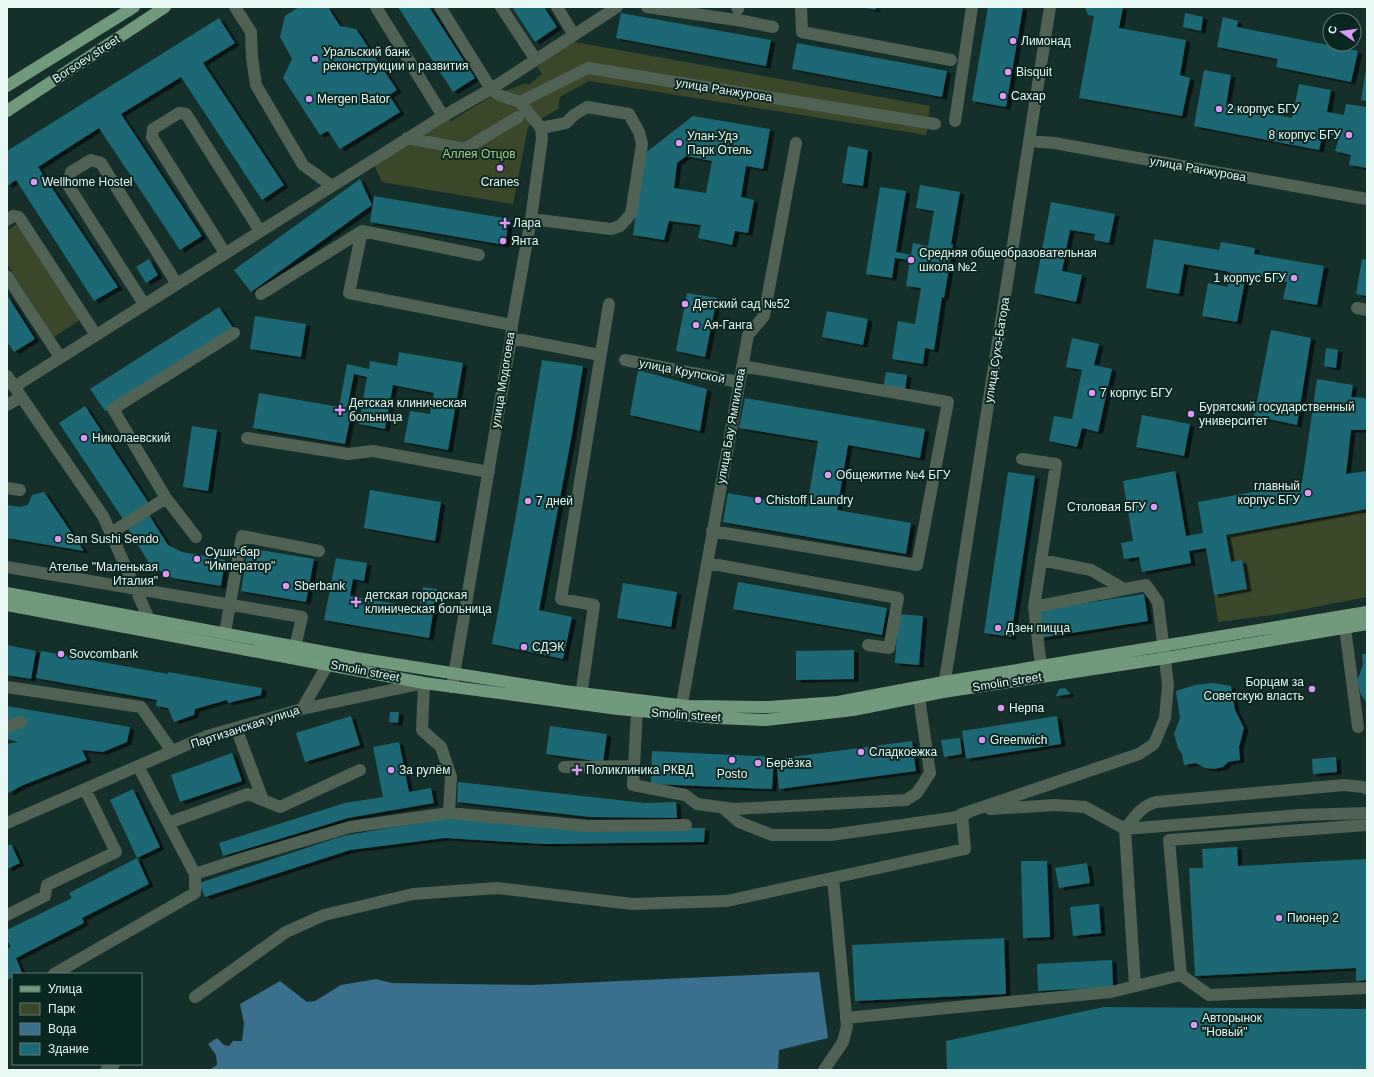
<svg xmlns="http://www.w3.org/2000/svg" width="1374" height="1077" viewBox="0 0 1374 1077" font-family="Helvetica,sans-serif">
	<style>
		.green { fill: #3b4729 }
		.water { fill: #3a6f8d }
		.building { fill: #1b6974; fill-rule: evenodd; filter: url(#shadow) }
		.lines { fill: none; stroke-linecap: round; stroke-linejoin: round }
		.minor { stroke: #4f6254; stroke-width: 12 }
		.major { stroke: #719a7d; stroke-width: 12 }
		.poi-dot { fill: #dc99f4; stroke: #0a2621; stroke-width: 1.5 }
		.labels { text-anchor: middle; stroke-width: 4; stroke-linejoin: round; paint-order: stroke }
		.poi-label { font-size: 12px; fill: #e8f8f4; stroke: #0a2621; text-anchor: start }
		.street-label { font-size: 12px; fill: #e8f8f4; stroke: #0a2621 }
		.park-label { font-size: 12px; fill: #b0ce83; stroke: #0a2621 }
	</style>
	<defs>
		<filter id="shadow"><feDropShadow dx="4.5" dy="2.5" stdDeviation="0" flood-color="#0009"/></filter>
	</defs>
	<rect width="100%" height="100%" fill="#15302b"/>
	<path class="green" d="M569,41L930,106L926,135L589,81L560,97L558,109L528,127L513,204L382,182L372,160L440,118L451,121L492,96L526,83L529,85L542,74L537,67Z
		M17,224L80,320L54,337L7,264V231Z
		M1367,509V597L1279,614L1218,622L1214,595L1247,589L1242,560L1231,562L1226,535Z"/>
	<path class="water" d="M819,972L828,1038L779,1050L778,1070H209L217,1065L216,1055L208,1044L217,1038L224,1045L229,1046L233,1041H242L244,1023L240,1004L280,981L307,1002L315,1001L341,985L376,979L391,983L532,985Z"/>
	<path class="building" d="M299,7H328L340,26L356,29L397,90L389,95L400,112L340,149L328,131L320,135L283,78L292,59L280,37L285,16Z
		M398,7H429L475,78L453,92Z
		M512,7H544L557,27L535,42Z
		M862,7H876L875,10Z
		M988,7H1023L1006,107L972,101Z
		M1085,7H1123L1119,28L1186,40L1180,75L1190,78L1182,116L1079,98L1094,16L1088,15Z
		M621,13L771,40L766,66L616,38Z
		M1185,13L1203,17L1201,31L1183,27Z
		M1223,17L1238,21L1237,27L1358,51L1351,82L1276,67L1278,59L1217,47Z
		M219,18L235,43L203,63L284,185L262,200L181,77L121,114L202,236L180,250L99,128L38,167L118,287L94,301L16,180L7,186V151Z
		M797,43L947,71L942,97L792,69Z
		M1366,69H1367V101L1361,100Z
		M1204,70L1231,75L1226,105L1292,118L1299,84L1331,90L1327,112L1344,115L1346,104L1367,107V168L1349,165L1351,155L1335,151L1339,137L1323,133L1319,150L1194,126Z
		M693,116L770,129L763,169L746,166L741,197L754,200L748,233L735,231L732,245L698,238L701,225L669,221L664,240L633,235L644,154ZM686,156L712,161L706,193L674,188L677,163Z
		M848,146L868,150L863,186L842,183Z
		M360,179L372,205L251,292L234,270Z
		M920,185L960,192L951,244H953L944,298L942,297L934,350L925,348L923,364L892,359L898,321L915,324L921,288L906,286L910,260L895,258L892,278L866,274L880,187L906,191L896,252L911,255L913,243L928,246L934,211L916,208Z
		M374,196L509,219L505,245L370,222Z
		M1051,202L1115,214L1109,243L1094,240L1095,234L1070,230L1062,271L1082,275L1076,302L1034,293Z
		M1154,239L1219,250L1221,242L1255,248L1254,254L1324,266L1317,305L1283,299L1287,282L1246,275L1237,322L1202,316L1208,283L1228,287L1230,272L1184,264L1179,294L1146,288Z
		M149,259L158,275L146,283L136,267Z
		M1362,259L1367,260V296L1356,294Z
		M687,293L717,298L705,357L676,351Z
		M7,295L35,339L14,352L7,342Z
		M219,307L234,329L105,411L90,389Z
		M827,311L868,319L863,345L822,337Z
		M255,316L306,324L301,357L250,349Z
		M1271,330L1311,338L1297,425L1254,416Z
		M1072,338L1099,344L1094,365L1112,369L1098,432L1082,428L1077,447L1049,441L1054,416L1072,419L1082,370L1066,367Z
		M1326,348L1338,350L1336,368L1324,366Z
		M399,352L463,363L448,450L404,442L410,411L430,414L434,393L393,385L385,429L359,424L367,377L354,374L347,409H352L345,444L253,428L259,393L339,407L347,364L369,369L370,361L397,366Z
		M542,360L583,366L572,434L539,610L572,617L563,659L492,644L516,515Z
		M638,370L707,389L700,431L630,415Z
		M886,372L907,375L905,391L883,388Z
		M1317,379L1353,385L1351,397L1367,398V430H1351L1346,474L1367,471V509L1226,535L1231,562L1242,560L1247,589L1214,595L1206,548L1189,551L1191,563L1142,572L1139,557L1124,559L1121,543L1133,541L1123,481L1175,471L1186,536L1203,533L1198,502L1302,483Z
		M745,398L925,429L920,458L848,445L837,510L911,523L906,554L723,522L728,493L807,507L818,441L739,428Z
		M85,406L150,505L125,522L59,423Z
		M1142,415L1190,424L1184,456L1136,447Z
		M192,426L217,430L208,491L183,487Z
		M1008,472L1035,476L1011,637L984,633Z
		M370,490L441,502L435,541L364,528Z
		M44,492L84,551L7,538V505L20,507L28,505L32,495Z
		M149,515L168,545L182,552L225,560L221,586L173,578L151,566L128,529Z
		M248,548L314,559L306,602L241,591Z
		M336,558L367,563L364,581L353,579L350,596L419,608L423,587L437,589L429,638L324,620Z
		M738,582L887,608L882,635L733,609Z
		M623,583L677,592L671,627L617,618Z
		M1144,594L1148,621L1040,638L1035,611Z
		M898,614L923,616L919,665L895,663Z
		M7,645L36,651L31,679L7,675Z
		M854,650V679L796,680V651Z
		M41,651L168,674V672L262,688L261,695L228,703L227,700L195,709L194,715L174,722L168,708L156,706L157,700L36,678Z
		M1362,654H1367V703L1361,695L1357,681L1363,665Z
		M1213,683L1231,686L1235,710L1244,728L1239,747L1240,760L1228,762L1223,767L1214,769L1205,768L1196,763L1184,765L1182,754L1178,748L1174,734L1180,718L1176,691L1195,685Z
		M1065,688L1071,694L1056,696L1059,689Z
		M7,706L130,727L127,742L103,752L82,750L87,760L21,786L9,793L7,788V744L18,742L7,739Z
		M390,712H399L398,723L389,722Z
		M351,716L360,745L305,762L296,733Z
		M1057,716L1061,744L966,759L962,731Z
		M550,726L607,734L603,762L546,754Z
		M960,738L962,754L944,757L941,740Z
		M912,741L916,771L779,789L776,759Z
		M399,742L409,792L431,788L434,803L348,818L223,856L219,843L345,803L383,797L373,747Z
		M652,751L774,757L772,789L651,784Z
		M232,753L242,781L180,802L171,775Z
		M1336,757L1337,772L1313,774L1312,759Z
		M458,782L645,803L676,802L677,818L590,817L457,802Z
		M133,789L160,847L137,858L110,800Z
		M445,818L614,828H705L704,842L545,844L445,838L350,850L205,897L199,883L343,836Z
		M11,844L20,863L7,869V846Z
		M1237,847L1238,866L1367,859V980L1356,981V968L1195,976L1189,868H1203L1202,849Z
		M137,858L149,884L82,918L84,923L16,958L22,973L13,974V977L7,980V949L11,947L7,940V930L72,898L69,893Z
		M1021,861H1047L1050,937L1023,938Z
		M1087,863L1090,883L1059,888L1055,868Z
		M1099,904L1101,933L1073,936L1070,907Z
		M1004,938L1006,994L855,1001L852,945Z
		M1112,960L1113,987L1038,991L1037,964Z
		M1104,1007L1367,1009V1070H947L946,1041Z"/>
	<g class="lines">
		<path class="minor" d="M235,7L251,32L252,58L256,85L303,165L332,186
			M376,7L443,116
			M501,7L536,60
			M557,7L574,35
			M647,7L743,21L773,27
			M737,7L738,9
			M801,7L802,32L951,60
			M520,102L588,68L935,124
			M955,121L972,7
			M407,138L465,149L518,117
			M1029,141L1054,143L1367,199
			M531,219L611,229L620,226L631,214L642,144L639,132L629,114L587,107L574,115L566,123L541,128
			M7,220L13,216L19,217L96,335
			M362,231L349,293L512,325
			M225,253L152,137L153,129L179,113L186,114L260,231
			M7,276L60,357
			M261,294L362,231L479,255
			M144,304L68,185L71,172L91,160L101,163L177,284
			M1357,308L1367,310
			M511,338L600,355
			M625,360L739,382
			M7,376L103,516L153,628
			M14,387L440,118L491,89L440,7
			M7,405L21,397
			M247,438L348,454L373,451L489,472
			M7,488L20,490
			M712,531L917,565L948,402L742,366
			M111,533L166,498
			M196,537L166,498L113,409L234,333
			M1041,560L1091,570L1124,589
			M707,563L898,598L889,648L868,645
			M7,567L302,617L293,656
			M1034,607L1042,675
			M1345,628L1358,727
			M223,644L242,536L319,551
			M7,687L141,707L172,751
			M452,687L511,338L512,325L531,219L542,138L541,128L520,102L499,95L491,89L617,7
			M943,691L951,643L1050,7
			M580,703L594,605L561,599L609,304
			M302,709L328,664
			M637,711L633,785L685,795L697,804L734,809L906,800L917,793L930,773L919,697
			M680,715L748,335L764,316L796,143
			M7,727L21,722
			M236,728L263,800
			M138,766L195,874L241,859L350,827L449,813L588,826L686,825
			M564,767L634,766
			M723,808L739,822L772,835H831L952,818L968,813
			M990,809L1055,805L1085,807L1125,829L1300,815L1367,813
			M7,823L207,736L302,709L424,683L422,730L441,747L451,777L449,813
			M168,823L248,794L280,807L360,770
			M7,915L45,896L47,885L116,852L85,789
			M54,974L195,893V874
			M1181,975L1169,840L1367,825
			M1135,986L1125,829C1134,818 1141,806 1156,802L1344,785L1363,787L1367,789
			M195,997L286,932L324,915L413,894L497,888L632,904L727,901L965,849L962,814L1139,754L1154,744L1165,718L1168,685L1158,602L1146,585L1034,607L1056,464L1022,459
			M846,1018L1111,992L1181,975L1209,995L1367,988
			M106,1070L114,1064
			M824,1070L843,1042L847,1026L833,878"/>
		<path class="major" d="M7,86L134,7
			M7,111L165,7
			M7,593L357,658L564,691L687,706L769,707L838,702L944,682L1367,612
			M7,605L424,683L618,709L717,718L766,720L853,710L943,692L1166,658L1367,624"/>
	</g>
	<g class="poi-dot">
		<circle cx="1013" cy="41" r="4"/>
		<circle cx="315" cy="59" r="4"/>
		<circle cx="1008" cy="72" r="4"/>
		<circle cx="1003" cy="96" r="4"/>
		<circle cx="309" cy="99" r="4"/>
		<circle cx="1219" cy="109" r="4"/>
		<circle cx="1349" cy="135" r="4"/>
		<circle cx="679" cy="143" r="4"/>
		<circle cx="500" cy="168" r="4"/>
		<circle cx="34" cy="182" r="4"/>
		<path d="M503 217h4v4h4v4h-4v4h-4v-4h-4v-4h4z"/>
		<circle cx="503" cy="241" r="4"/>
		<circle cx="911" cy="260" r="4"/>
		<circle cx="1294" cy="278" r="4"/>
		<circle cx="685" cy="304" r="4"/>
		<circle cx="696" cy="325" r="4"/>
		<circle cx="1092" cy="393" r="4"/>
		<path d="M338 404h4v4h4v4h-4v4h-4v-4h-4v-4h4z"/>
		<circle cx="1191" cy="414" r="4"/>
		<circle cx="84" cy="438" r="4"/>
		<circle cx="828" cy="475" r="4"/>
		<circle cx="1308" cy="493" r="4"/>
		<circle cx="758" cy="500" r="4"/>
		<circle cx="528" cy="501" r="4"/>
		<circle cx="1154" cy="507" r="4"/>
		<circle cx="58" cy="539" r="4"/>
		<circle cx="197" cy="559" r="4"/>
		<circle cx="166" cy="574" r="4"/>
		<circle cx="286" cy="586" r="4"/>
		<path d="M354 596h4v4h4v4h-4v4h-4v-4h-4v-4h4z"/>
		<circle cx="998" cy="628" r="4"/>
		<circle cx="524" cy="647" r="4"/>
		<circle cx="61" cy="654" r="4"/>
		<circle cx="1312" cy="689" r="4"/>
		<circle cx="1001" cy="708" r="4"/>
		<circle cx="982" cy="740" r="4"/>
		<circle cx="861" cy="752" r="4"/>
		<circle cx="732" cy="760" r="4"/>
		<circle cx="758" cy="763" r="4"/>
		<circle cx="391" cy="770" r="4"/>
		<path d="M575 764h4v4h4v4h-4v4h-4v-4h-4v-4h4z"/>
		<circle cx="1279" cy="918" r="4"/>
		<circle cx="1194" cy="1025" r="4"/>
	</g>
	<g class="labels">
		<g class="poi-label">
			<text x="1021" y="45">Лимонад</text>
			<text x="323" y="56">Уральский банк<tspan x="323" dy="14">реконструкции и развития</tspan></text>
			<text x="1016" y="76">Bisquit</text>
			<text x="1011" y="100">Caxap</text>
			<text x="317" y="103">Mergen Bator</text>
			<text x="1227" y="113">2 корпус БГУ</text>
			<text x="1341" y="139" text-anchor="end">8 корпус БГУ</text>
			<text x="687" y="140">Улан-Удэ<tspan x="687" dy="14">Парк Отель</tspan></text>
			<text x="42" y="186">Wellhome Hostel</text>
			<text x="500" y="186" text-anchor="middle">Cranes</text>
			<text x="513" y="227">Лара</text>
			<text x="511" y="245">Янта</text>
			<text x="919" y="257">Средняя общеобразовательная<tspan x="919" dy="14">школа №2</tspan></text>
			<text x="1286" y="282" text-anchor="end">1 корпус БГУ</text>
			<text x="693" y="308">Детский сад №52</text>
			<text x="704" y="329">Ая-Ганга</text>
			<text x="1100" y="397">7 корпус БГУ</text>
			<text x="349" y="407">Детская клиническая<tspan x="349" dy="14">больница</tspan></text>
			<text x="1199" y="411">Бурятский государственный<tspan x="1199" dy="14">университет</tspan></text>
			<text x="92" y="442">Николаевский</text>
			<text x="836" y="479">Общежитие №4 БГУ</text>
			<text x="1300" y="490" text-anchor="end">главный<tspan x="1300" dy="14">корпус БГУ</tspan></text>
			<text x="766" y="504">Chistoff Laundry</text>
			<text x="536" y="505">7 дней</text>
			<text x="1146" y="511" text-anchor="end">Столовая БГУ</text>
			<text x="66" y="543">San Sushi Sendo</text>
			<text x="205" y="556">Суши-бар<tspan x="205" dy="14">"Император"</tspan></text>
			<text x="158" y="571" text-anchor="end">Ателье "Маленькая<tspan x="158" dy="14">Италия"</tspan></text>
			<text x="294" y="590">Sberbank</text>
			<text x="365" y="599">детская городская<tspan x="365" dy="14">клиническая больница</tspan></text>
			<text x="1006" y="632">Дзен пицца</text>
			<text x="532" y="651">СДЭК</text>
			<text x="69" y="658">Sovcombank</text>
			<text x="1304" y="686" text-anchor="end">Борцам за<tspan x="1304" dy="14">Советскую власть</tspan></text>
			<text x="1009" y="712">Нерпа</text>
			<text x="990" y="744">Greenwich</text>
			<text x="869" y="756">Сладкоежка</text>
			<text x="766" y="767">Берёзка</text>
			<text x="399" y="774">За рулём</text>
			<text x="586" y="774">Поликлиника РКВД</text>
			<text x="732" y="778" text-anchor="middle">Posto</text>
			<text x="1287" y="922">Пионер 2</text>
			<text x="1202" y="1022">Авторынок<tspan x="1202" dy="14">"Новый"</tspan></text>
		</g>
		<g class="street-label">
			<text transform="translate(86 59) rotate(-33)" y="4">Borsoev street</text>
			<text transform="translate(724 90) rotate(9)" y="4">улица Ранжурова</text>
			<text transform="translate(1198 169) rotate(10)" y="4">улица Ранжурова</text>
			<text transform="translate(997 350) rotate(-81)" y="4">улица Сухэ-Батора</text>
			<text transform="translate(682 371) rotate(11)" y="4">улица Крупской</text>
			<text transform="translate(503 380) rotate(-81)" y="4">улица Модогоева</text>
			<text transform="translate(731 426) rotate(-80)" y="4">улица Бау Ямпилова</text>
			<text transform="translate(365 671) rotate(11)" y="4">Smolin street</text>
			<text transform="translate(1007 682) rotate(-9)" y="4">Smolin street</text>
			<text transform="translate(686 715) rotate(4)" y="4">Smolin street</text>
			<text transform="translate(245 727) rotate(-18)" y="4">Партизанская улица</text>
		</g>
		<g class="park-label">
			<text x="479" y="158">Аллея Отцов</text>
		</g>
	</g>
	<rect width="1374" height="1077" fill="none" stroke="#e8f8f4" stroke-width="16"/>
	<rect x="12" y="973" width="130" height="92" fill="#0a2621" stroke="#637a75"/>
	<rect x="20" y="986" width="20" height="6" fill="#719a7d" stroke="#637a75"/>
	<text x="48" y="993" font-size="12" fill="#e8f8f4">Улица</text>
	<rect x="20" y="1003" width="20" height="12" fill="#3b4729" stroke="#637a75"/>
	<text x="48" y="1013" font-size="12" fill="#e8f8f4">Парк</text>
	<rect x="20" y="1023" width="20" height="12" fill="#3a6f8d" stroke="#637a75"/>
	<text x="48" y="1033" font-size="12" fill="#e8f8f4">Вода</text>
	<rect x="20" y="1043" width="20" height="12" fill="#1b6974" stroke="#637a75"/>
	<text x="48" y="1053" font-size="12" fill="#e8f8f4">Здание</text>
	<g transform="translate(1342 32) rotate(283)"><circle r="19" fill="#0a2621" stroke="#637a75"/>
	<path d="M0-3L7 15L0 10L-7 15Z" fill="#dc99f4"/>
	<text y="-6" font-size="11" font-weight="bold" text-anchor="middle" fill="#e8f8f4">С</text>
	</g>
</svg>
